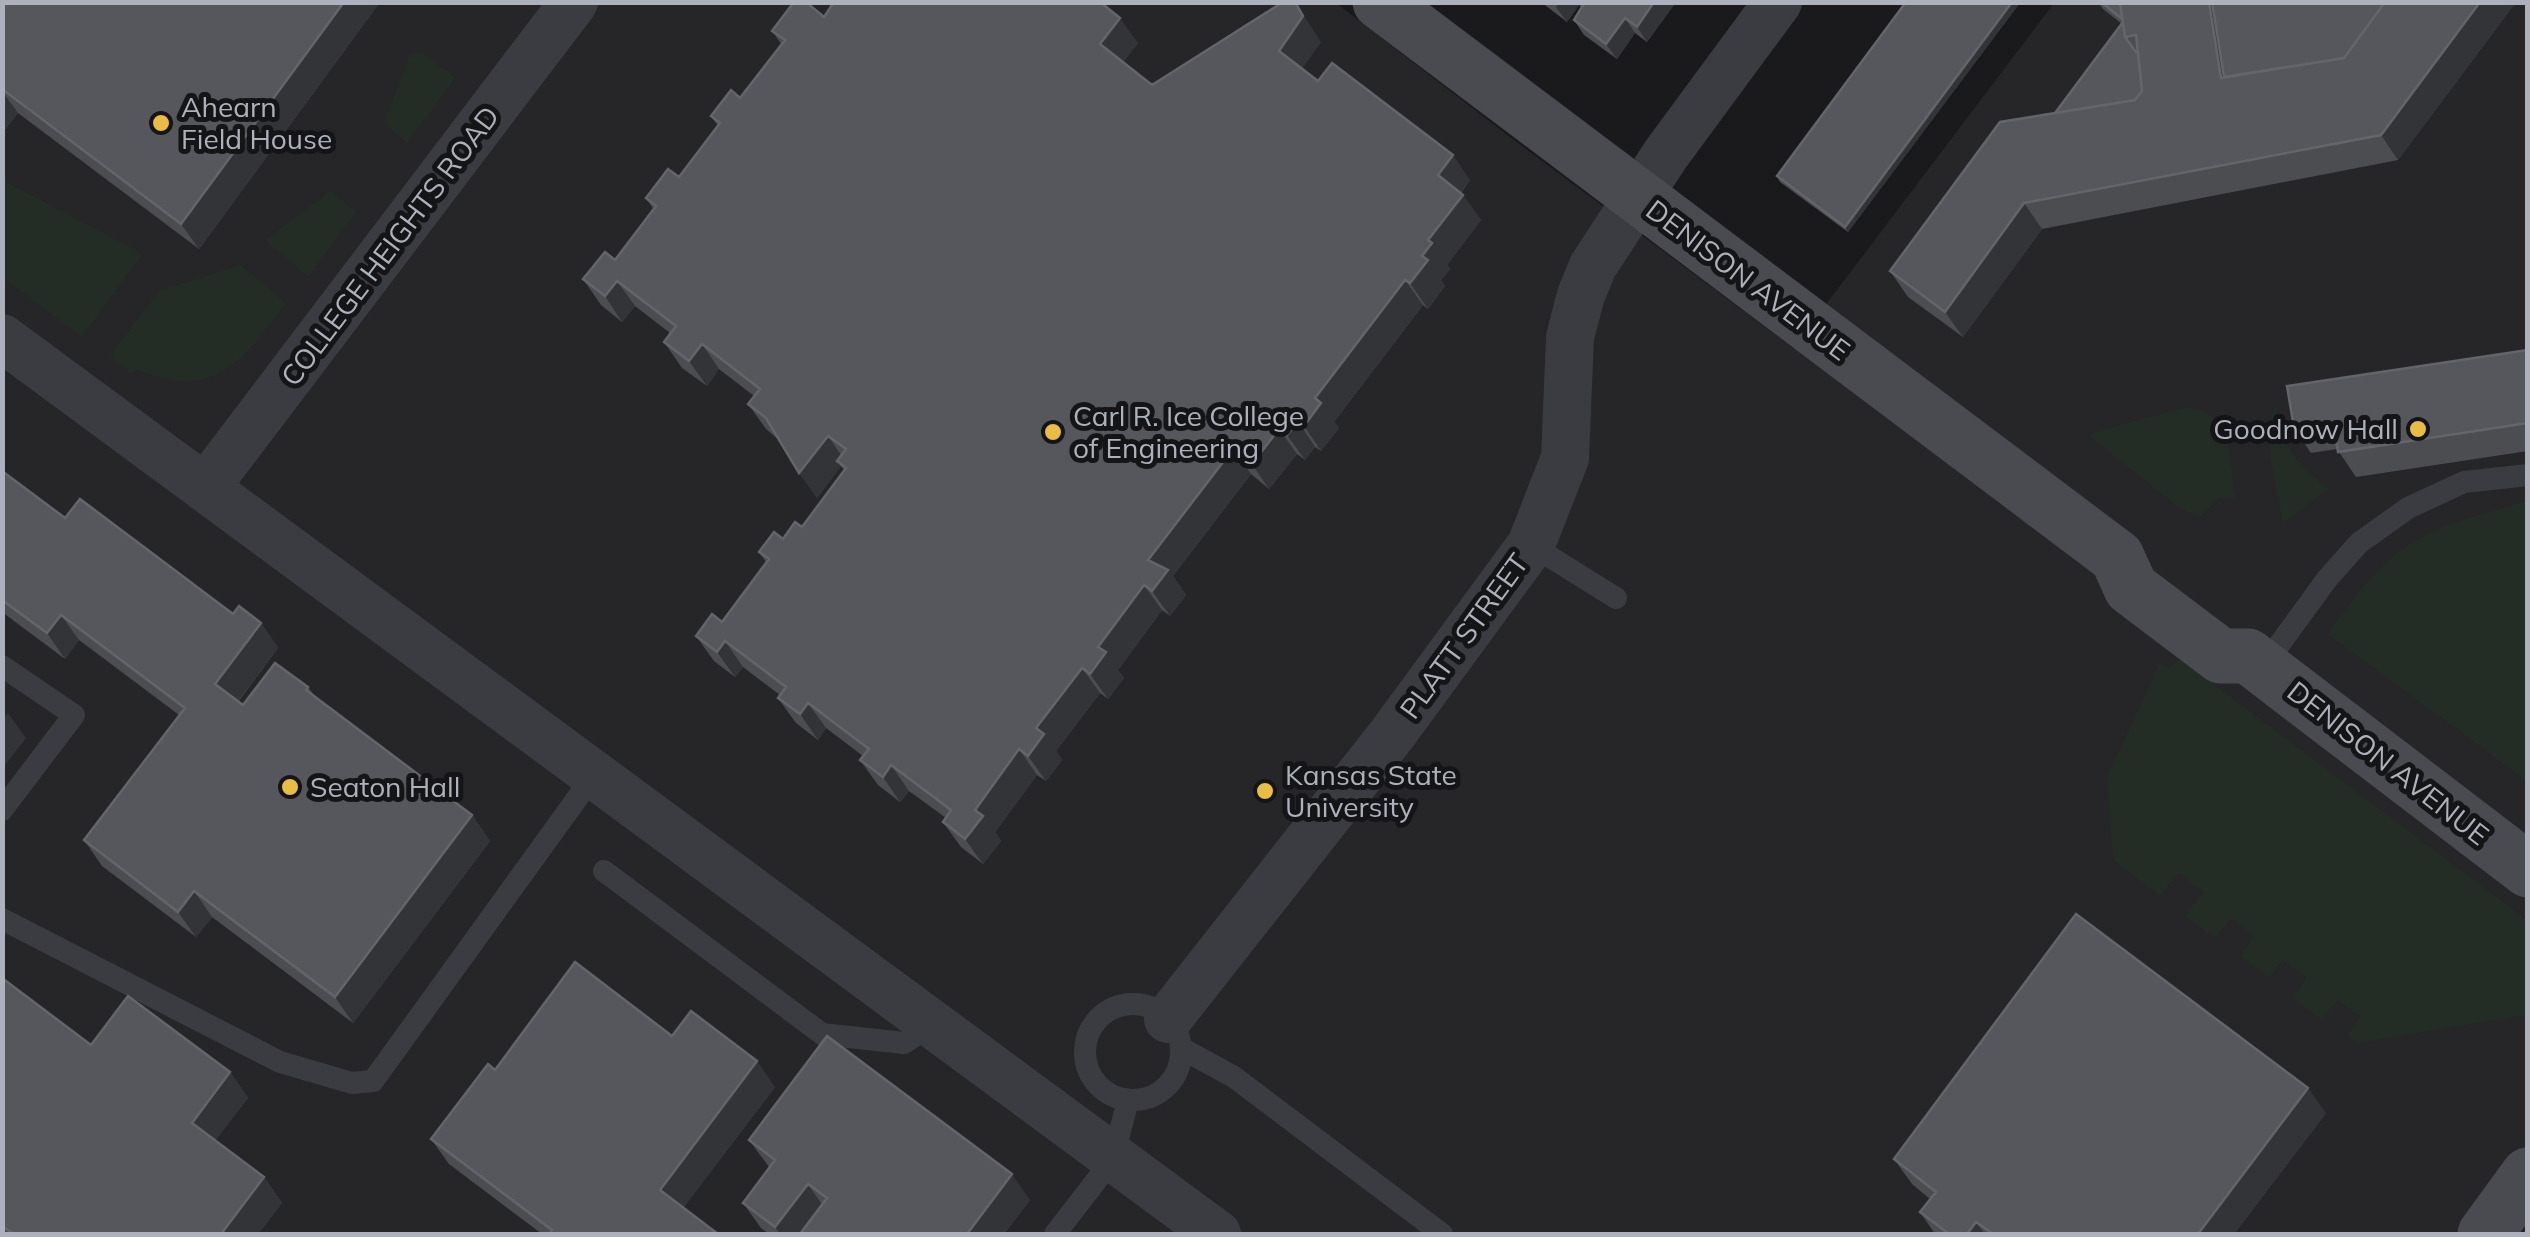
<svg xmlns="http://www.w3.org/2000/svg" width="2530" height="1237" viewBox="0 0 2530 1237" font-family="Mulish,sans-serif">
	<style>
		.built { fill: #262629 }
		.green { fill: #242c26 }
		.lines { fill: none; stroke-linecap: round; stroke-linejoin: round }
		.lane { stroke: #3b3c41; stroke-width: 22 }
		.street { stroke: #3b3c41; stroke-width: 48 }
		.secondary { stroke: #494b51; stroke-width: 55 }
		.wall { fill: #4b4d51 }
		.shaded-wall { fill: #333437 }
		.building { fill: #56575c; stroke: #64656b; stroke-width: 2.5 }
		.poi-dot { fill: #e9bc45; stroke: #151517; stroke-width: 4 }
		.labels { text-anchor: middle; stroke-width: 10; stroke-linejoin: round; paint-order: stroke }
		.poi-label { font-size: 28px; fill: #adb1bb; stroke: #151517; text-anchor: start }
		.street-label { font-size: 28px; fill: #adb1bb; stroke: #151517 }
	</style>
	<rect width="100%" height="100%" fill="#1a1a1c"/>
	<path class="built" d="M2,3H1336L1506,134L1793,348L2054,3H2527V1234H3Z"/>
	<path class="green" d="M421,51L455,78L407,143L384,122L410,55Z
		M2,180L136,250L141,256L82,337L3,278Z
		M331,191L356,212L308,277L265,240Z
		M240,265L286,303C242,362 215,402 136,369L132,374L110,356L159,291Z
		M2190,407C2235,417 2229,461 2235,498H2219L2200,517L2181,509L2089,436C2096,430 2174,411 2190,407Z
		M2276,407C2286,450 2294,462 2329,489L2283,523C2279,497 2259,425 2276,407Z
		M2527,501H2528L2527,781L2328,634C2356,593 2391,548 2439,529C2467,517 2498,510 2527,501Z
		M2180,659L2527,920V1015L2358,1043L2347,1035L2360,1017L2338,1000L2322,1020L2293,998L2307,978L2283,960L2269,978L2240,956L2254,936L2231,918L2215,938L2185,916L2203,892L2178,873L2160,896L2113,860L2107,778L2160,663L2169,668Z"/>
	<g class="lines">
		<path class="lane" d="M1531,545L1616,598
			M2,666L74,715L2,810
			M2263,667L2327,579L2359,543L2408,508L2464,482L2528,475
			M604,871L822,1034L904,1043L931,1025
			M2,919L280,1062L352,1083L373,1081L594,775
			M1085 1052a48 48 0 1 1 96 0a48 48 0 1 1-96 0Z
			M1181,1048L1234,1077L1442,1234
			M1055,1234L1113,1159L1128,1100"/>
		<path class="street" d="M2,338L1217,1234
			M205,488L574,2
			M1168,1019L1393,733L1531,545L1565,458L1570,337L1581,295L1593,266L1666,154L1778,2"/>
		<path class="secondary" d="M1380,2L2117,557L2131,588L2221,656H2248L2528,870
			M2485,1234L2528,1175"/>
	</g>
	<path class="wall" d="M2,2H380L199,249L18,113L2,133Z
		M1541,2H1676L1647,42L1635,33L1617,59L1584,35L1574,20L1582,8L1579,5L1567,22Z
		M2098,2H2516L2398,160L2042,229L1963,337L1908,297L1890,271L2055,113L2122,24L2103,9Z
		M2019,4L1848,232L1780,182L1777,176Z
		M824,17L1138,43L1123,62L1152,85L1321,42L1302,68L1318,81L1470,180L1461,193L1481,220L1447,265L1450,269L1441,280L1445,286L1428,309L1423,305L1334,422L1339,428L1321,451L1315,447L1305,460L1297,454L1269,489L1251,474L1173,576L1186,595L1170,616L1162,610L1118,670L1124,678L1108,699L1100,693L1056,751L1062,760L1046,781L1037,775L995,832L1001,841L983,864L961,847L943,822L946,818L909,791L900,802L878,785L860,760L863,756L826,728L818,740L796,723L778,698L780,695L743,667L735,677L714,661L696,636L722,622L766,562L759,552L802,527L844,470L841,466L817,498L779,440L766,429L748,404L754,396L719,369L707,386L682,368L664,342L670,333L635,306L622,322L601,305L583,279L615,260L654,210L646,198L679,177L718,126L711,116L740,98L782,45L772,31Z
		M2528,350V451L2356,477L2337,449L2311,453L2294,428Z
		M2,471L65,518L233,614L261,623L278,648L238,702L243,705L308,687L314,695L472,815L490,841L353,1023L212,917L196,937L102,866L84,840L179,715L79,640L65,659L2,612Z
		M2,978L91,1045L230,1072L248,1098L215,1140L264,1177L282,1203L258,1234H2Z
		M672,1036L775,1087L683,1208L718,1234H542L449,1164L431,1139L495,1070Z
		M2326,1113L2234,1234H1935L1920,1212L1930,1199L1912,1184L1894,1159Z
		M749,1140L1030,1200L1004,1234H769L761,1228L743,1203L769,1167Z"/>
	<path class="shaded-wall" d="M344,2H380L199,249L181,224Z
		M1295,2L1321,42L1297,76L1279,51Z
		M1559,2H1577L1579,5L1567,22L1556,7Z
		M1654,2H1676L1647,42L1637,27Z
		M2012,2H2018L2019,4L1848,232L1845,227Z
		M2209,2H2223L2225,84L2221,78Z
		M2480,2H2516L2398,160L2381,135Z
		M1120,18L1138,43L1118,69L1100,44Z
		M1625,18L1635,33L1617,59L1606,44Z
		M2,91L18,113L2,133Z
		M1453,155L1470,180L1455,200L1438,175Z
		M1463,195L1481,220L1447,265L1450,269L1441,280L1445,286L1428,309L1410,283L1428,240Z
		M2024,203L2042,229L1963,337L1945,312Z
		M1405,280L1423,305L1334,422L1339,428L1321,451L1304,426L1315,398Z
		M617,281L635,306L622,322L605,296Z
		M702,344L719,369L707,386L689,361Z
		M1298,421L1315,447L1305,460L1287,435Z
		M1279,429L1297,454L1269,489L1252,464Z
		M828,436L845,461H837L841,466L817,498L799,473Z
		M1233,449L1251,474L1173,576L1186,595L1170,616L1152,591L1148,560Z
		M1144,585L1162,610L1118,670L1124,678L1108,699L1090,674L1098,647Z
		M61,615L79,640L65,659L47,633Z
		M261,623L278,648L232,709L215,684Z
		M725,641L743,667L735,677L717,652Z
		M1082,668L1100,693L1056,751L1062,760L1046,781L1028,756L1036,728Z
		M808,703L826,728L818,740L800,714Z
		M8,713L26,738L2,769V720Z
		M1019,749L1037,775L995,832L1001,841L983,864L965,839L975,810Z
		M891,765L909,791L900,802L883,777Z
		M472,815L490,841L353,1023L335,997Z
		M194,891L212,917L196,937L178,912Z
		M757,1061L775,1087L677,1216L660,1190Z
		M230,1072L248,1098L210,1148L192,1123Z
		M2308,1088L2326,1113L2234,1234H2198Z
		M1012,1174L1030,1200L1004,1234H967Z
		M264,1177L282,1203L258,1234H221Z
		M808,1184L825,1209L806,1234H780L775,1227Z
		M1976,1222L1985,1234H1967Z"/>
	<path class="building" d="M2,2H344L181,224L2,89Z
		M794,2H806L824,17L834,2H1100L1120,18L1100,44L1152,85L1283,2H1295L1303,16L1279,51L1318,81L1332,63L1453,155L1438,175L1463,195L1428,240L1432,243L1422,256L1428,260L1410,283L1405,280L1315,398L1321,403L1304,426L1298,421L1287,435L1279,429L1252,464L1233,449L1148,560L1168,570L1152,591L1144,585L1098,647L1106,652L1090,674L1082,668L1036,728L1044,734L1028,756L1019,749L975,810L983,816L965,839L943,822L951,810L891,765L883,777L860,760L869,749L808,703L800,714L778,698L786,687L725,641L717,652L696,636L712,614L722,622L769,559L759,552L774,532L783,539L795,522L802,527L846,468L837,461L846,449L828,436L799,473L766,418L748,404L760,389L702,344L689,361L664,342L676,326L617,281L605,296L583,279L605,252L615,260L656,206L646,198L668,169L679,177L720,123L711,116L731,90L740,98L785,40L772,31Z
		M1585,2H1654L1637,27L1625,18L1606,44L1574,20Z
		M1906,2H2012L1845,227L1777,176Z
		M2101,2H2120L2122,19Z
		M2120,2H2209L2221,78L2344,58L2385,2H2480L2381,135L2024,203L1945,312L1890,271L2000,122L2135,100L2142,91L2136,35L2125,37Z
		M2212,2H2385L2344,58L2224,77Z
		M2123,22L2125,37L2136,52H2138L2142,91L2135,100L2055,113Z
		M2528,350V423L2338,452L2333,422L2294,428L2287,386Z
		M2,471L65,518L80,499L233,614L239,606L261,623L215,684L243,705L275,663L308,687L306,690L472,815L335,997L194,891L178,912L84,840L185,708L61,615L47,633L2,600Z
		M2076,914L2308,1088L2198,1234H1993L1976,1222L1967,1234H1949L1920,1212L1936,1192L1894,1159Z
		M575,962L672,1036L691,1011L757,1061L660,1190L718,1234H549L552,1230L431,1139L488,1064L495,1070Z
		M2,978L91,1045L128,996L230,1072L192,1123L264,1177L221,1234H14L2,1226Z
		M827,1036L1012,1174L967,1234H800L827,1198L808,1184L775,1227L743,1203L775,1160L749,1140Z"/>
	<g class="poi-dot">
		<circle cx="161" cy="123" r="10"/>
		<circle cx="2418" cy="429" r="10"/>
		<circle cx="1053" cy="432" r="10"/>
		<circle cx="290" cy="787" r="10"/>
		<circle cx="1265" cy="791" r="10"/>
	</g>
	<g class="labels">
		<g class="poi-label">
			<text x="181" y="117">Ahearn<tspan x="181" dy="32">Field House</tspan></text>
			<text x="1073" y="426">Carl R. Ice College<tspan x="1073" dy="32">of Engineering</tspan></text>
			<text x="2398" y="439" text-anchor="end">Goodnow Hall</text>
			<text x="1285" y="785">Kansas State<tspan x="1285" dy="32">University</tspan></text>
			<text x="310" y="797">Seaton Hall</text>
		</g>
		<g class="street-label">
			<text transform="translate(390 246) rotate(-53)" y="10">COLLEGE HEIGHTS ROAD</text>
			<text transform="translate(1748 280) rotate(37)" y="10">DENISON AVENUE</text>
			<text transform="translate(1464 636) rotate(-54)" y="10">PLATT STREET</text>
			<text transform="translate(2388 763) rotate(38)" y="10">DENISON AVENUE</text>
		</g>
	</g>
	<rect width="2530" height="1237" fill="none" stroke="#adb1bb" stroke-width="10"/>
</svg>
